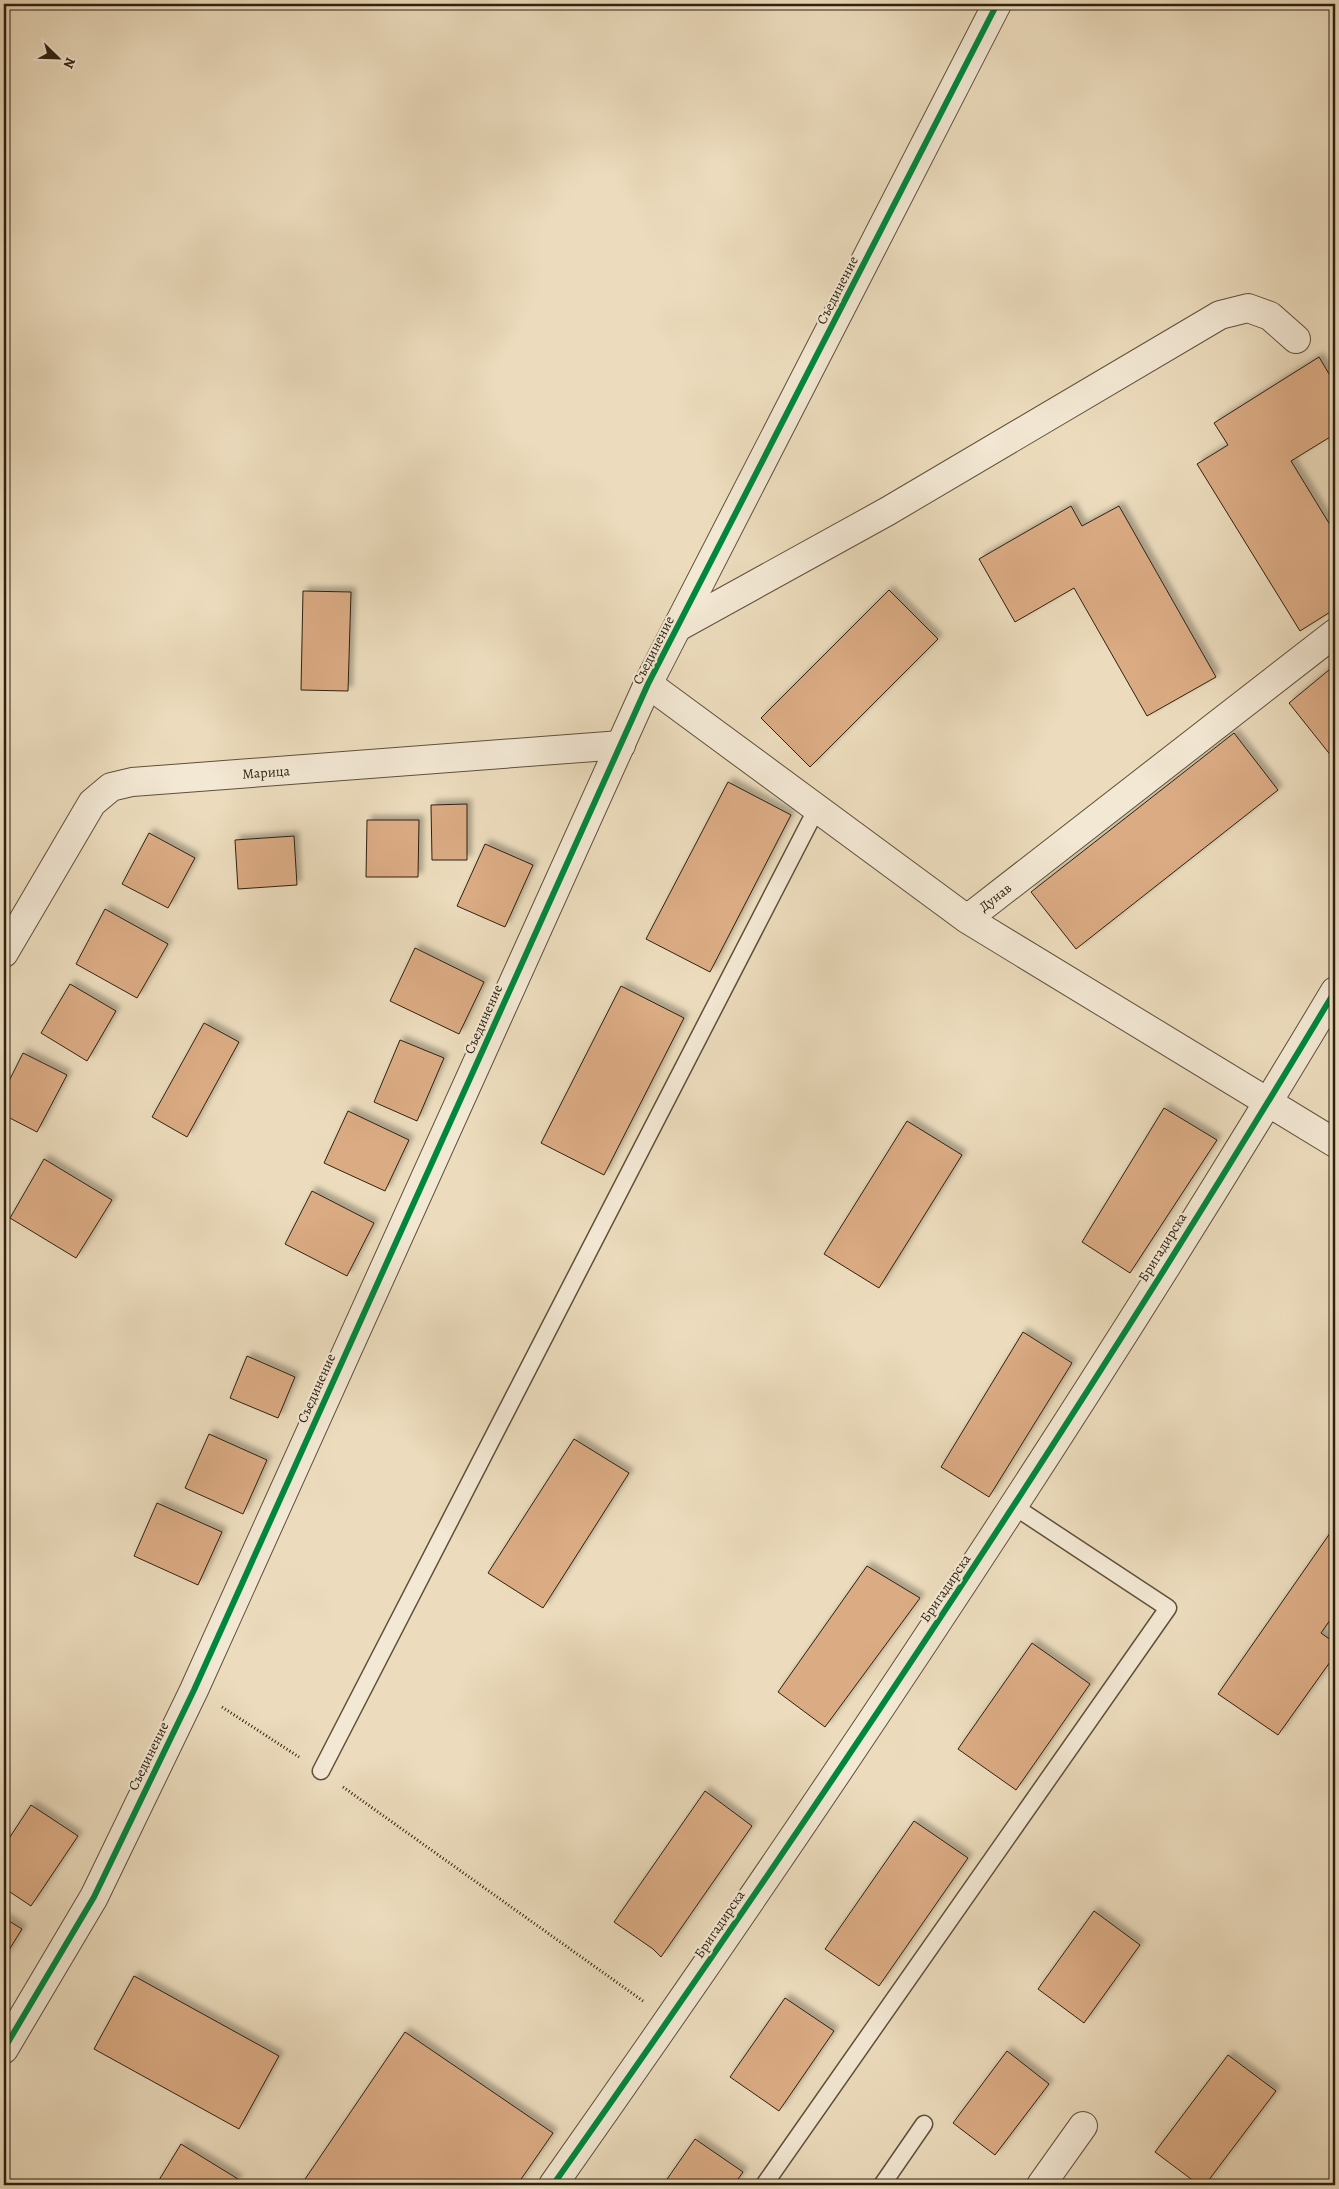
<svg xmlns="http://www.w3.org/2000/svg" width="1339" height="2189" viewBox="0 0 1339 2189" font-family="Alegreya,serif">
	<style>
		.building { fill: #dbab84; stroke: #2e2110; filter: url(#shadow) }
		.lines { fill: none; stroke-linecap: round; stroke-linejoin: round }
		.service-casing { stroke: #5e503b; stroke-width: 19 }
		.minor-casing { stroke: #5e503b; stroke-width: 30 }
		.tertiary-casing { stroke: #5e503b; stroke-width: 30 }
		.path { stroke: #2e2110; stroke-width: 3; stroke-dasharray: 1 2.5; stroke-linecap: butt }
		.service { stroke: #f3e8d4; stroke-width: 16 }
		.minor { stroke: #f3e8d4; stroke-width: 28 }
		.tertiary { stroke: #f3e8d4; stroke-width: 28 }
		.cycleway-casing { stroke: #f3e8d4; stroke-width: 9 }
		.cycleway { stroke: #00873e; stroke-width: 6 }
		.labels { text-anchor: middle; stroke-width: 4.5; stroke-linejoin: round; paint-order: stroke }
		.street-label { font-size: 14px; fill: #2e2110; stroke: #f3e8d4 }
	</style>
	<defs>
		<filter id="shadow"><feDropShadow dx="4.5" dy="-4.5" stdDeviation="2.5" flood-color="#0004"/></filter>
	</defs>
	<rect width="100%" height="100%" fill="#ecdcbd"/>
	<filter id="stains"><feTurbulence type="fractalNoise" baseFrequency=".004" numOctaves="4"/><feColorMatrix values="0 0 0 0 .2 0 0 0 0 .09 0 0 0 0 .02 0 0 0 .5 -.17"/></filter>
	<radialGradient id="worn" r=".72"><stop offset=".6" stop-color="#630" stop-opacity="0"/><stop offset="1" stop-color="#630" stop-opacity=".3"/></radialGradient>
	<path class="building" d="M1319,357L1335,384V434L1291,461L1335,533V609L1300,631L1197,464L1228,445L1214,423Z
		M1071,506L1082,526L1119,506L1216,677L1147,716L1074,588L1015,622L979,559Z
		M889,590L938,639L810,767L761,718Z
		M303,591L351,592L348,691L301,690Z
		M1335,665V754L1332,757L1289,703Z
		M1234,733L1278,790L1076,949L1031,892Z
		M728,782L791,815L710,972L646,939Z
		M467,804V860H432L431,805Z
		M367,820H419L418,877H366Z
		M149,833L195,858L168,908L122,884Z
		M294,836L297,885L238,889L235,840Z
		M485,844L533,865L505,927L457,906Z
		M105,909L168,944L137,998L76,964Z
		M415,948L484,982L459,1034L390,1001Z
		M70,984L116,1011L87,1061L41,1033Z
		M621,986L684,1018L604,1175L541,1143Z
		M204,1023L239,1042L187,1137L152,1117Z
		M400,1040L444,1058L417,1121L374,1102Z
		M23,1053L67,1075L37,1132L4,1115V1091Z
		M1164,1108L1217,1140L1130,1273L1082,1242Z
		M348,1111L409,1140L385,1191L324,1163Z
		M907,1121L962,1155L879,1288L824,1254Z
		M44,1159L112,1200L76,1258L10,1218Z
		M312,1191L374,1223L347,1276L285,1244Z
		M1023,1332L1072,1363L989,1497L941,1467Z
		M247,1356L295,1377L278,1418L230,1398Z
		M209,1434L267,1460L243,1514L185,1488Z
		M574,1439L629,1473L543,1608L488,1573Z
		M157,1503L222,1532L198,1585L134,1556Z
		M1335,1526V1613L1321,1633L1335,1643V1655L1278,1735L1218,1694Z
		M867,1566L920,1598L825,1727L778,1692Z
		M1032,1643L1090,1684L1016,1790L958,1749Z
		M705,1791L752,1826L661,1957L653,1949L614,1922Z
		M31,1805L78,1836L31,1906L4,1888V1846Z
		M914,1821L968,1858L879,1986L825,1949Z
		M1094,1911L1140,1945L1084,2023L1038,1989Z
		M4,1918L22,1929L4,1958Z
		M134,1976L279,2056L239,2129L94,2049Z
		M785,1998L834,2031L779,2111L730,2077Z
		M405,2032L553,2133L517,2185H301Z
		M1007,2051L1049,2084L995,2155L953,2123Z
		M1228,2055L1276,2091L1205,2185H1199L1155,2152Z
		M695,2139L743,2172L734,2185H663Z
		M181,2144L238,2179L234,2185H156Z"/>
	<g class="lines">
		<defs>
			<path id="service" d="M321,1771L817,808
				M764,2185L1168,1608L1015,1507
				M882,2185L924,2124"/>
			<path id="minor" d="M678,627L888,511L1220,315L1248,308L1270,316L1296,339
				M648,684L967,919L1335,633
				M967,919L1335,1143
				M4,953L92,803L111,787L132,782L621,745
				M553,2185C827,1796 1091,1399 1335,991
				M1041,2185L1083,2126"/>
			<path id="tertiary" d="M4,2049L94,1897L194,1690L648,684L997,4"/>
		</defs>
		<use href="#service" class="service-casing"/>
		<use href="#minor" class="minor-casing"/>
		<use href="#tertiary" class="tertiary-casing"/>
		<path class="path" d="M222,1707L299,1757
			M343,1787L643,2001"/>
		<use href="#service" class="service"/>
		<use href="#minor" class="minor"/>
		<use href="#tertiary" class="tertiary"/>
		<defs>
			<path id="cycleway" d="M4,2049L94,1897L194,1690L648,684L997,4
				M553,2185C827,1796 1091,1399 1335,991"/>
		</defs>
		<use href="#cycleway" class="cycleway-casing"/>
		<use href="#cycleway" class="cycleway"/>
	</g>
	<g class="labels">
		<g class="street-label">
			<text transform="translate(837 290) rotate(-63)" y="5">Съединение</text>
			<text transform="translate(653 650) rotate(-63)" y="5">Съединение</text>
			<text transform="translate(266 772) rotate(-4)" y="5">Марица</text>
			<text transform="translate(995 897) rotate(-38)" y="5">Дунав</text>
			<text transform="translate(483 1019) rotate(-66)" y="5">Съединение</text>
			<text transform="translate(1162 1247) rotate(-58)" y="5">Бригадирска</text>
			<text transform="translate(316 1388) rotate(-66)" y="5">Съединение</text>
			<text transform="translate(945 1588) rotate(-56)" y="5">Бригадирска</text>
			<text transform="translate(148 1756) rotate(-64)" y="5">Съединение</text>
			<text transform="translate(719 1924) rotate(-56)" y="5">Бригадирска</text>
		</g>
	</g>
	<rect width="1339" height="2189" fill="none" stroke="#ecdcbd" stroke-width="20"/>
	<rect x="5" y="5" width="1329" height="2179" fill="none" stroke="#2e2110" stroke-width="2.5"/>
	<rect x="10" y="10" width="1319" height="2169" fill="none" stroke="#2e2110"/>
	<g transform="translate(58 58) rotate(113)" stroke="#f3e8d4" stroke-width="4" paint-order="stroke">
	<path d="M0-4L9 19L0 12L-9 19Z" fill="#2e2110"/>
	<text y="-8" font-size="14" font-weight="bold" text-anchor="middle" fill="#2e2110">N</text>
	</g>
	<rect width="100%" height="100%" filter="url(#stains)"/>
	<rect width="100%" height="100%" fill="url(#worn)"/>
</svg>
